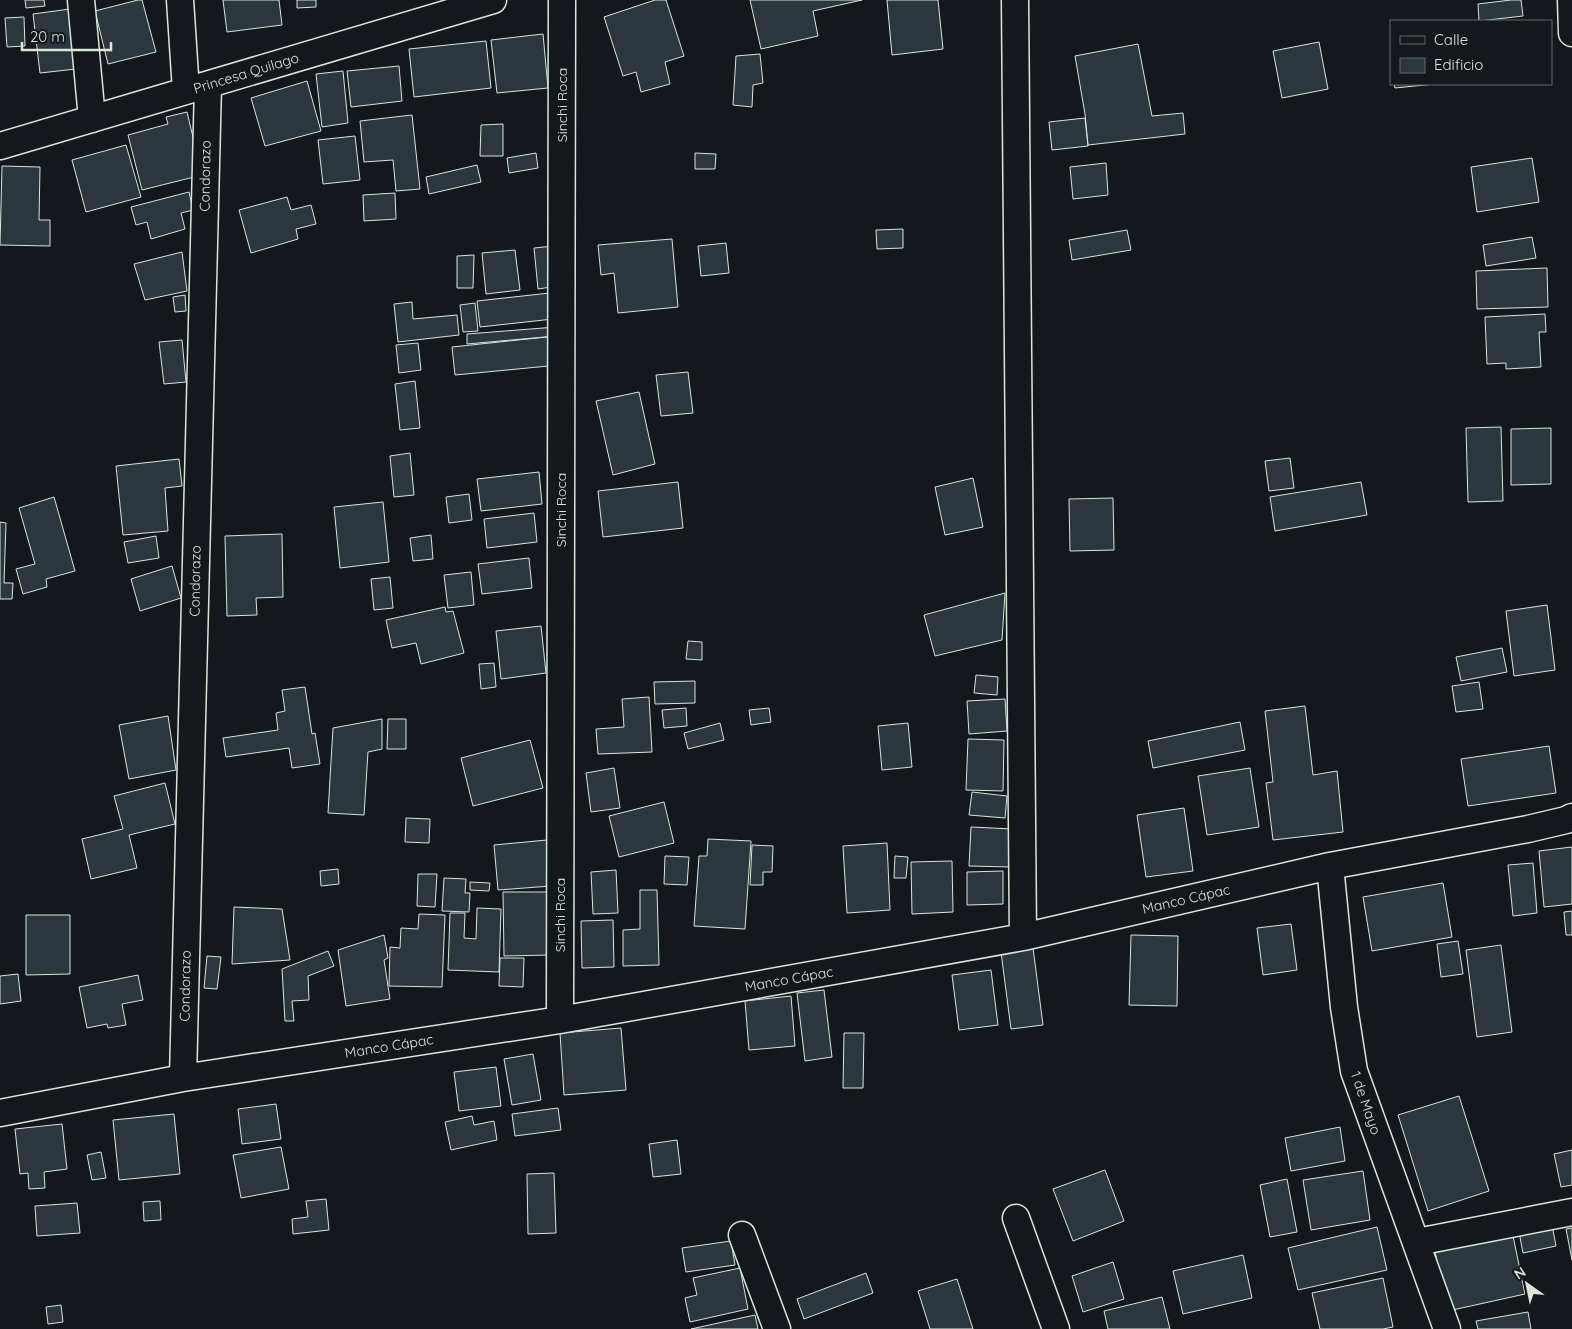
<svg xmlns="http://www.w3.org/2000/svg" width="1572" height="1329" viewBox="0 0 1572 1329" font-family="Quicksand,sans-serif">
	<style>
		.building { fill: #2c363c; stroke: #d8e6dc }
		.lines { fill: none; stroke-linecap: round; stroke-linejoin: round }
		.minor-casing { stroke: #d8e6dc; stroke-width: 29 }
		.minor { stroke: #14181c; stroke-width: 26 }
		.labels { text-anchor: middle; stroke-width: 4; stroke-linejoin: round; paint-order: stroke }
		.street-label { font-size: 14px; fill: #d8e6dc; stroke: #14181c }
	</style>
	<rect width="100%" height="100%" fill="#14181c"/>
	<path class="building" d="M25,0H44L45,6L26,8Z
		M138,0H142L156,52L108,64L95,11Z
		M223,0H279L282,25L227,32Z
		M297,0H316V7L297,8Z
		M655,0H666L684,56L665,62L670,84L641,92L636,72L623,76L604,17Z
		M750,0H862L813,11L818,36L761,49Z
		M887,0H938L943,49L892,55Z
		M1511,0H1521L1523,16L1479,21L1478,4Z
		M70,9L76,69L40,73L33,14Z
		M24,17L25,46L7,47L5,18Z
		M543,34L548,88L497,93L491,40Z
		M486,41L491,88L414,97L409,49Z
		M1319,42L1328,89L1282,98L1273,51Z
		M1138,44L1152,116L1183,113L1185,134L1088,145L1085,114L1075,56Z
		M760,54L763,83L753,85L752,107L733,105L736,56Z
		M399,66L402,101L351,107L347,71Z
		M343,71L348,123L322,127L316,74Z
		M307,81L321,131L265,146L251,98Z
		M1394,84H1435L1395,88Z
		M187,112L202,175L142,190L128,135L168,124L166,117Z
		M412,115L420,189L396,191L393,160L364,162L360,121Z
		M1085,118L1088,146L1052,150L1049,122Z
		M503,124V156H480L481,125Z
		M355,136L360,180L323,184L318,140Z
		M126,145L141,197L86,212L72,160Z
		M536,153L538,168L509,173L507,158Z
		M695,153L716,154L715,169H695Z
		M1532,158L1539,202L1477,212L1471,167Z
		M1106,163L1108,195L1073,199L1070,167Z
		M477,165L481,182L429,194L426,177Z
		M2,166L40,167L39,220H50V246L0,245Z
		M189,192L193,210L181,213L185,229L151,239L147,222L136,225L131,207Z
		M395,193L396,219L364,221L363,195Z
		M287,197L291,210L311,205L316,224L296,229L298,239L251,253L239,210Z
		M903,229V248L877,249L876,230Z
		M1127,230L1131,250L1072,260L1069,240Z
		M1532,237L1536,258L1486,266L1483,245Z
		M672,239L678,307L618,313L614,273L601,275L598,245Z
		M726,243L729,273L701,276L698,246Z
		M554,246L558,286L538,289L534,248Z
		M515,250L520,290L486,294L482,253Z
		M182,252L187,291L145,300L134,264Z
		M474,255L473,288H457V256Z
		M1547,268L1548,307L1477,309L1476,271Z
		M550,293L553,319L480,327L477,301Z
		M185,295L186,311L175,312L173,297Z
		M412,302L413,319L457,315L459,335L398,342L394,304Z
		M475,303L478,331L463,332L460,305Z
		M1545,314L1546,332H1539L1541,367L1506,369V363L1487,364L1485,317Z
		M556,327V336L467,344V334Z
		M556,336L559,365L455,375L452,347Z
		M182,340L186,382L164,384L159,342Z
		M418,343L421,370L399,373L396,345Z
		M688,372L693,413L661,416L656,375Z
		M415,381L420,428L400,430L395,384Z
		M639,392L655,464L613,475L596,401Z
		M1501,427L1503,501L1468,502L1466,428Z
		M1551,428V484L1511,485V429Z
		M410,453L414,495L394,497L390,456Z
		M1290,458L1294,488L1269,491L1265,461Z
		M179,459L182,486L165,488L168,531L123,535L116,466Z
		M539,472L542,504L481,511L477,479Z
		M973,478L983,527L945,535L935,487Z
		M678,482L683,528L603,537L598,491Z
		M1361,482L1367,515L1275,531L1270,497Z
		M469,494L472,520L449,523L446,497Z
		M54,497L75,571L46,579L47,587L23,594L16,569L35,564L19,508Z
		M1113,498L1114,550L1070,551L1069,499Z
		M383,502L389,562L340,568L334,507Z
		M534,513L537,542L487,548L484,519Z
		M0,522L6,523L4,583H13L12,599H0Z
		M282,534L283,597L256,598L257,615L227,616L225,536Z
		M431,535L433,559L413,561L410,538Z
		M156,536L159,558L128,563L124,542Z
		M529,558L532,588L482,594L478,564Z
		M172,566L181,598L140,611L131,579Z
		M471,572L474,605L448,608L444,575Z
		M390,577L393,608L374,610L371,579Z
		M1005,593L1002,640L935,656L924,615Z
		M1547,605L1555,670L1514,676L1506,611Z
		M445,607L446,612L453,611L464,653L421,664L416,643L392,648L386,620Z
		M541,626L546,673L501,679L496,631Z
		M688,641L702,642V660L686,659Z
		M1502,648L1507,672L1461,681L1456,657Z
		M494,663L496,687L481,689L479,664Z
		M976,675L998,677L997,695L974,693Z
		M695,681V703L655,704L654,682Z
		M1479,682L1483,709L1456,712L1452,686Z
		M305,687L312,734L315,733L320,764L292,768L289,748L226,757L223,738L278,730L276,713L285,711L282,690Z
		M649,697L652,752L598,754L596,729L624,727L622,699Z
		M1005,699L1007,731L969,734L967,701Z
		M1305,706L1313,775L1337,771L1343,832L1273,840L1266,783L1273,782L1265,711Z
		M686,708L687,726L664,728L662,710Z
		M769,708L771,722L751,725L749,710Z
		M168,716L176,770L129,779L119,725Z
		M382,719V749L368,752L364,815L328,813L333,728Z
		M388,719H406V749H387Z
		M1240,722L1245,750L1153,768L1148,741Z
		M720,723L724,740L688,749L684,733Z
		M908,723L912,767L882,770L878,726Z
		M968,739L1004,740L1003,791L966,790Z
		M530,740L543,788L473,806L461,758Z
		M1549,746L1556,793L1468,806L1461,759Z
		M614,768L620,808L591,812L586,773Z
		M1250,768L1259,827L1207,835L1198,776Z
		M165,783L175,824L129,835L137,868L91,879L82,839L123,829L114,796Z
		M972,792L1007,796L1005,818L969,815Z
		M664,802L674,843L619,857L609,816Z
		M1184,808L1193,871L1146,877L1137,815Z
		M406,818L430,819L429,843L405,842Z
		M971,827L1013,829L1011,867L969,866Z
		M708,839L751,841L745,929L694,926L699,856H707Z
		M547,840L551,886L498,890L494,845Z
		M887,843L890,910L847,913L843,846Z
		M752,845L773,846L772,872H763V885H750Z
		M1572,847V904L1544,907L1539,851Z
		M665,856L689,857L687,885L664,884Z
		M895,856L908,857L906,878H894Z
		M952,861L953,912L912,914L911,862Z
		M1533,863L1537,913L1513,916L1508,865Z
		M338,869L339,884L321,886L320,871Z
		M616,870L618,913L593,914L591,872Z
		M1003,871V904L967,905V872Z
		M418,874H437L435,907L417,906Z
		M444,878L466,879L465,893H470L469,912L442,911Z
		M470,882L490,883L489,891L470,890Z
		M1443,883L1452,937L1372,951L1363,897Z
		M640,890H657L659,965L623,966V930L640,929Z
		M503,892H550V955L504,956Z
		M234,907L282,909L290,960L232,964Z
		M477,908L501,909L499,972L448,970L450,913H465L464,938L476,939Z
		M1572,911V935H1566L1564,912Z
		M419,914L445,915L442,987L389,986L390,947L400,948L401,928L418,929Z
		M26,915H70V974L26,975Z
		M613,920L614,967L582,968L581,921Z
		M1291,924L1297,970L1263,975L1257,928Z
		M384,935L388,958L384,960L390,999L346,1006L338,950Z
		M1131,935L1178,936L1177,1006L1129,1005Z
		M1458,941L1463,974L1441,977L1437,944Z
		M1501,945L1512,1032L1477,1037L1466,950Z
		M1033,948L1043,1025L1011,1029L1001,952Z
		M328,951L334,966L308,976L309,1000L292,1001L294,1021H285L282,969Z
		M207,956L221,957L217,989L204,988Z
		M500,958H524L523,987L499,986Z
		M991,970L998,1025L959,1030L952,975Z
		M18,974L21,1001L0,1004V976Z
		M138,975L143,1000L122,1004L126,1025L108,1028L107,1024L87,1028L79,987Z
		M824,990L832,1057L805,1061L797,993Z
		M791,996L795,1046L749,1050L745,1001Z
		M621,1028L626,1090L564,1095L560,1033Z
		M844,1033H864L863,1088H843Z
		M533,1054L541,1100L512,1105L504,1059Z
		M496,1067L501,1106L459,1111L454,1072Z
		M1459,1096L1489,1191L1428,1211L1398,1115Z
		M276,1104L281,1139L242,1144L238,1109Z
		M558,1108L561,1130L515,1136L512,1114Z
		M174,1114L180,1174L119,1180L113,1120Z
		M472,1116L474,1125L494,1121L497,1140L451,1150L445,1122Z
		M62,1124L67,1169L44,1172L45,1188L29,1189L28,1173L20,1174L15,1129Z
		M1340,1127L1345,1161L1291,1171L1285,1138Z
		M677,1140L681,1174L653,1177L649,1144Z
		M281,1147L289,1189L241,1198L233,1155Z
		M1572,1150V1185L1561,1187L1554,1154Z
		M101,1152L106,1178L92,1180L87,1155Z
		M1105,1170L1124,1221L1073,1241L1053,1189Z
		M1363,1171L1370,1220L1311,1230L1303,1180Z
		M554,1173L556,1233L528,1234L527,1174Z
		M1287,1179L1297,1232L1270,1237L1260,1185Z
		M326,1199L329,1230L293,1234L292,1219L308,1217L306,1201Z
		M160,1201L161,1220L144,1221L143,1202Z
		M77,1203L80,1233L37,1236L35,1206Z
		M1552,1225L1556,1246L1523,1253L1519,1232Z
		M1377,1227L1387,1270L1298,1290L1288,1248Z
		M1572,1228V1260L1566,1229Z
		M1512,1231L1525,1294L1448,1311L1434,1247Z
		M731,1241L735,1265L686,1272L682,1248Z
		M1243,1255L1252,1298L1183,1314L1173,1271Z
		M1113,1262L1124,1299L1083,1312L1072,1276Z
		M740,1268L748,1309L690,1322L685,1298L697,1295L693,1278Z
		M866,1273L873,1293L804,1319L797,1299Z
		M1383,1278L1393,1327L1383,1329H1320L1312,1293Z
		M957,1279L973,1329H930L918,1291Z
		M1162,1297L1170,1329H1108L1104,1311Z
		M61,1305L63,1322L48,1324L46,1307Z
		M1528,1312L1531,1329H1478L1476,1321Z
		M755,1315L758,1329H691Z"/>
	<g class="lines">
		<defs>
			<path id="minor" d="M81,0L92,119
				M180,0L186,91
				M1015,0L1023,937
				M1571,0L1572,33
				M0,146L493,0
				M1330,866L1344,1007L1354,1071L1447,1329
				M560,1020L562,0
				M183,1078L208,85
				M0,1113L183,1078L560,1020L1023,937L1330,866L1528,829L1566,820L1572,817
				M1016,1218L1056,1329
				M742,1235L777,1329
				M1417,1242L1572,1212"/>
		</defs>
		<use href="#minor" class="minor-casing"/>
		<use href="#minor" class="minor"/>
	</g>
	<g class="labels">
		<g class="street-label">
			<text transform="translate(246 73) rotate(-17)" y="5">Princesa Quilago</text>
			<text transform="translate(562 105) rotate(-90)" y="5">Sinchi Roca</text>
			<text transform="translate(205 176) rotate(-89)" y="5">Condorazo</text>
			<text transform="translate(561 510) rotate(-90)" y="5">Sinchi Roca</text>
			<text transform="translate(195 581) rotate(-89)" y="5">Condorazo</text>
			<text transform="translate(1186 899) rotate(-13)" y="5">Manco Cápac</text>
			<text transform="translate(560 915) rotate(-90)" y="5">Sinchi Roca</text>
			<text transform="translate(789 979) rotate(-10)" y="5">Manco Cápac</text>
			<text transform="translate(185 986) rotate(-89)" y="5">Condorazo</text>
			<text transform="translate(389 1046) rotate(-9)" y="5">Manco Cápac</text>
			<text transform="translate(1366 1103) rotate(71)" y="5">1 de Mayo</text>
		</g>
	</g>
	<rect x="1390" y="20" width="162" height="65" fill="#14181c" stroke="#626a69"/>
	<rect x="1400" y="36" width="25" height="8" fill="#14181c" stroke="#626a69"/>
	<text x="1434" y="45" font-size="15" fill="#d8e6dc">Calle</text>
	<rect x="1400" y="58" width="25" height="15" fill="#2c363c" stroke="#626a69"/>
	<text x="1434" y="70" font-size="15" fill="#d8e6dc">Edificio</text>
	<g transform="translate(1527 1284) rotate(327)" stroke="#14181c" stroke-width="4" paint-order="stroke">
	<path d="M0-4L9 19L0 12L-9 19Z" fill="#d8e6dc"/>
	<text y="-8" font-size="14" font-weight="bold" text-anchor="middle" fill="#d8e6dc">N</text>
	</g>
	<path d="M22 42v8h89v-8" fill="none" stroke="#d8e6dc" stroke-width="2.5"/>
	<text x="30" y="42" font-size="15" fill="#d8e6dc" stroke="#14181c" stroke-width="4" paint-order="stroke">20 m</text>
</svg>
